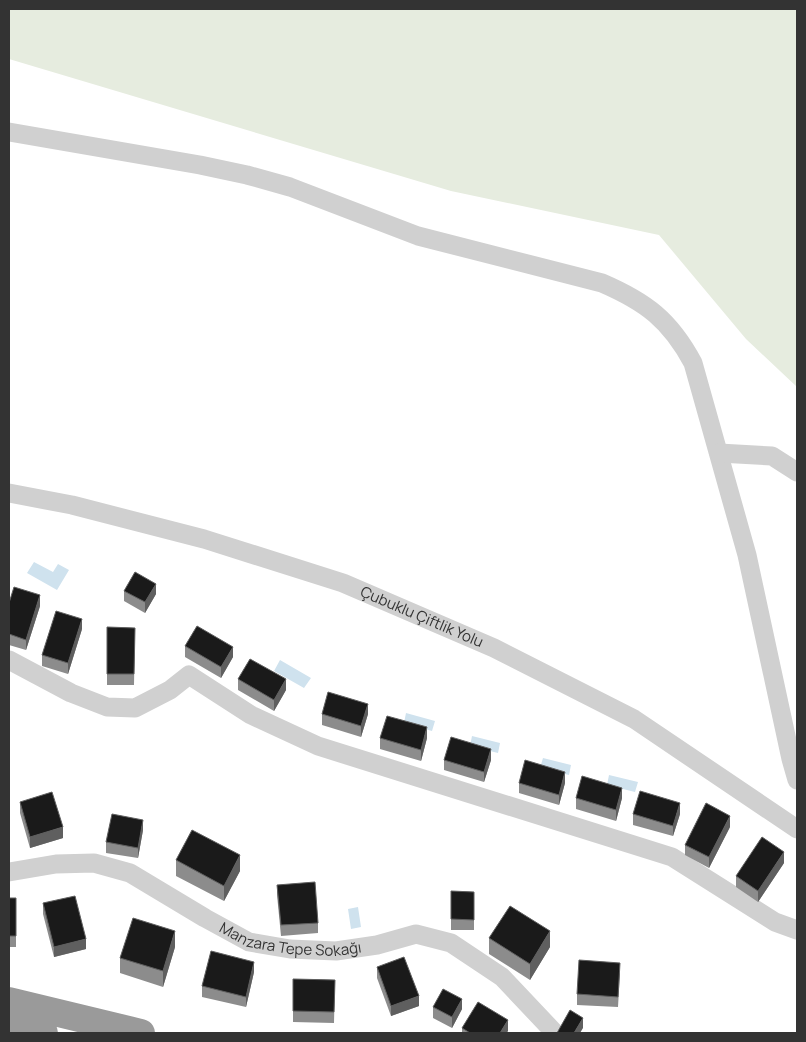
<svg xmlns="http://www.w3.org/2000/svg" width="806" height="1042" viewBox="0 0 806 1042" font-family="Manrope,sans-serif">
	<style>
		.green { fill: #e6ecdf }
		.water { fill: #cfe2ee }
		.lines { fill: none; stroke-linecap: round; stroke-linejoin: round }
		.street { stroke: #d0d0d0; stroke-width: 19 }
		.highway { stroke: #9a9a9a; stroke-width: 28 }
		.wall { fill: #8c8c8c }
		.shaded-wall { fill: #5f5f5f }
		.building { fill: #1a1a1a; stroke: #5f5f5f }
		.labels { text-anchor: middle; stroke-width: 5; stroke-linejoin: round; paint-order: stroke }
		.street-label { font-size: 15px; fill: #333; stroke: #fff }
	</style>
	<rect width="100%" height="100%" fill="#fff"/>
	<path class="green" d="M9,9H797V387L746,339L659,235L451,191L9,59Z"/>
	<path class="water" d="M34,562L53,572L58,564L69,570L57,590L27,573Z
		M280,660L311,678L304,688L274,671Z
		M406,713L435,721L432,731L404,723Z
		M472,736L500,743L498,753L470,746Z
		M543,758L571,765L569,775L540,768Z
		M609,775L638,782L635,792L607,785Z
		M358,907L361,927L351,929L348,909Z"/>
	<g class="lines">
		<g class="street">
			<path d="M9,132L200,165L247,175L290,187L418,236L602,283C646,302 670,320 693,363L747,555L791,759L797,780"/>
			<path d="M719,453L772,456L797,472"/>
			<path id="s1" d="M9,493L72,505L204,539L343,583L494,648L634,719L797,829"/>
			<path d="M9,660L71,693L107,707L135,708L170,690L189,675L251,715L318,746L672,857L775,922L797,930"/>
			<path id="s2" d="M9,872L56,864L94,863L130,873L205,918L249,942L290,949L336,951L377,945L416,934L451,943L502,977L553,1031"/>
		</g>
		<path class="highway" d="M9,1001L141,1033
			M9,1028L44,1033"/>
	</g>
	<path class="wall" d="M124,591L156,594L145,613L124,601Z
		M9,603L40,606L26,650L9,645Z
		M107,627L135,628L134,685H107Z
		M82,629L68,674L42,666V655Z
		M185,646L233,657L221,678L185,657Z
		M238,679L286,690L274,711L238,690Z
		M322,714H368L361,737L322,725Z
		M380,738H427L421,761L380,749Z
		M444,760H491L484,782L444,770Z
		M519,783H565L559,805L519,793Z
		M576,798H622L616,821L576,809Z
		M20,802L63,838L30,848L20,813Z
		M633,814H680L673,836L633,825Z
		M730,827L709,868L685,855V845Z
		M143,830L138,858L106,853V842Z
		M176,860L240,871L224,901L176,876Z
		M784,863L758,902L736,887V876Z
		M277,885L318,923V933L281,936L277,895Z
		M451,891L474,892V930H451Z
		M9,898H16V947H9Z
		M43,903L86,949L54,957L43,914Z
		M489,938L550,947L530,980L489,954Z
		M175,947L163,987L120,973V958Z
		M377,967L419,1006L391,1016L377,978Z
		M254,972L246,1007L202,997V986Z
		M620,973L618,1007L577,1005V994Z
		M293,979L335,980L334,1023L293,1022Z
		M433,1007L462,1009L452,1028L433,1018Z
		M462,1028L508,1031L506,1033H462Z"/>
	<path class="shaded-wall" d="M156,584V594L145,613V602Z
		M40,595V606L26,650V640Z
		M82,619V629L68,674V663Z
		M233,647V657L221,678V667Z
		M286,679V690L274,711V700Z
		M368,704V714L361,737V726Z
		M427,727V738L421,761V750Z
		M491,749V760L484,782V772Z
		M565,772V783L559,805V795Z
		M622,788V798L616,821V810Z
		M680,803V814L673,836V826Z
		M730,816V827L709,868V857Z
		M143,820V830L138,858V848Z
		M63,827V838L30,848V837Z
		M784,852V863L758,902V891Z
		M240,855V871L224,901V886Z
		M175,931V947L163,987V971Z
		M550,931V947L530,980V964Z
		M86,939V949L54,957V947Z
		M254,962V972L246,1007V997Z
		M419,996V1006L391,1016V1006Z
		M462,999V1009L452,1028V1017Z
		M583,1018V1028L580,1033H574Z
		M508,1020V1031L506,1033H500Z"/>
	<path class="building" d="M135,572L156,584L145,602L124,591Z
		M14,587L40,595L26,640L9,634V603Z
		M56,611L82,619L68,663L42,655Z
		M197,626L233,647L221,667L185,646Z
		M107,627L135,628L134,674H107Z
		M250,659L286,679L274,700L238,679Z
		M328,692L368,704L361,726L322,714Z
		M387,716L427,727L421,750L380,738Z
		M451,737L491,749L484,772L444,760Z
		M525,760L565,772L559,795L519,783Z
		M582,776L622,788L616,810L576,798Z
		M640,791L680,803L673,826L633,814Z
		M52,792L63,827L30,837L20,802Z
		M706,803L730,816L709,857L685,845Z
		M112,814L143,820L138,848L106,842Z
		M192,830L240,855L224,886L176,860Z
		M762,837L784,852L758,891L736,876Z
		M315,882L318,923L281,925L277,885Z
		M451,891L474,892V920L451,919Z
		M75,896L86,939L54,947L43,903Z
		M9,898H16V936H9Z
		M510,906L550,931L530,964L489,938Z
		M133,918L175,931L163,971L120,958Z
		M211,951L254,962L246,997L202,986Z
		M404,957L419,996L391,1006L377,967Z
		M579,960L620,963L618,997L577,994Z
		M293,979L335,980L334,1012L293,1011Z
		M443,989L462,999L452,1017L433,1007Z
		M478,1002L508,1020L500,1033H470L462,1028Z
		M570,1010L583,1018L574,1033H557Z"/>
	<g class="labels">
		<g class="street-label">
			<text dy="5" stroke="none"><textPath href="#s1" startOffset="432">Çubuklu Çiftlik Yolu</textPath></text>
			<text dy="5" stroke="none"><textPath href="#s2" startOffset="301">Manzara Tepe Sokağı</textPath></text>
		</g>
	</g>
	<rect width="806" height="1042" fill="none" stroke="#333333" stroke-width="20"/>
</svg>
